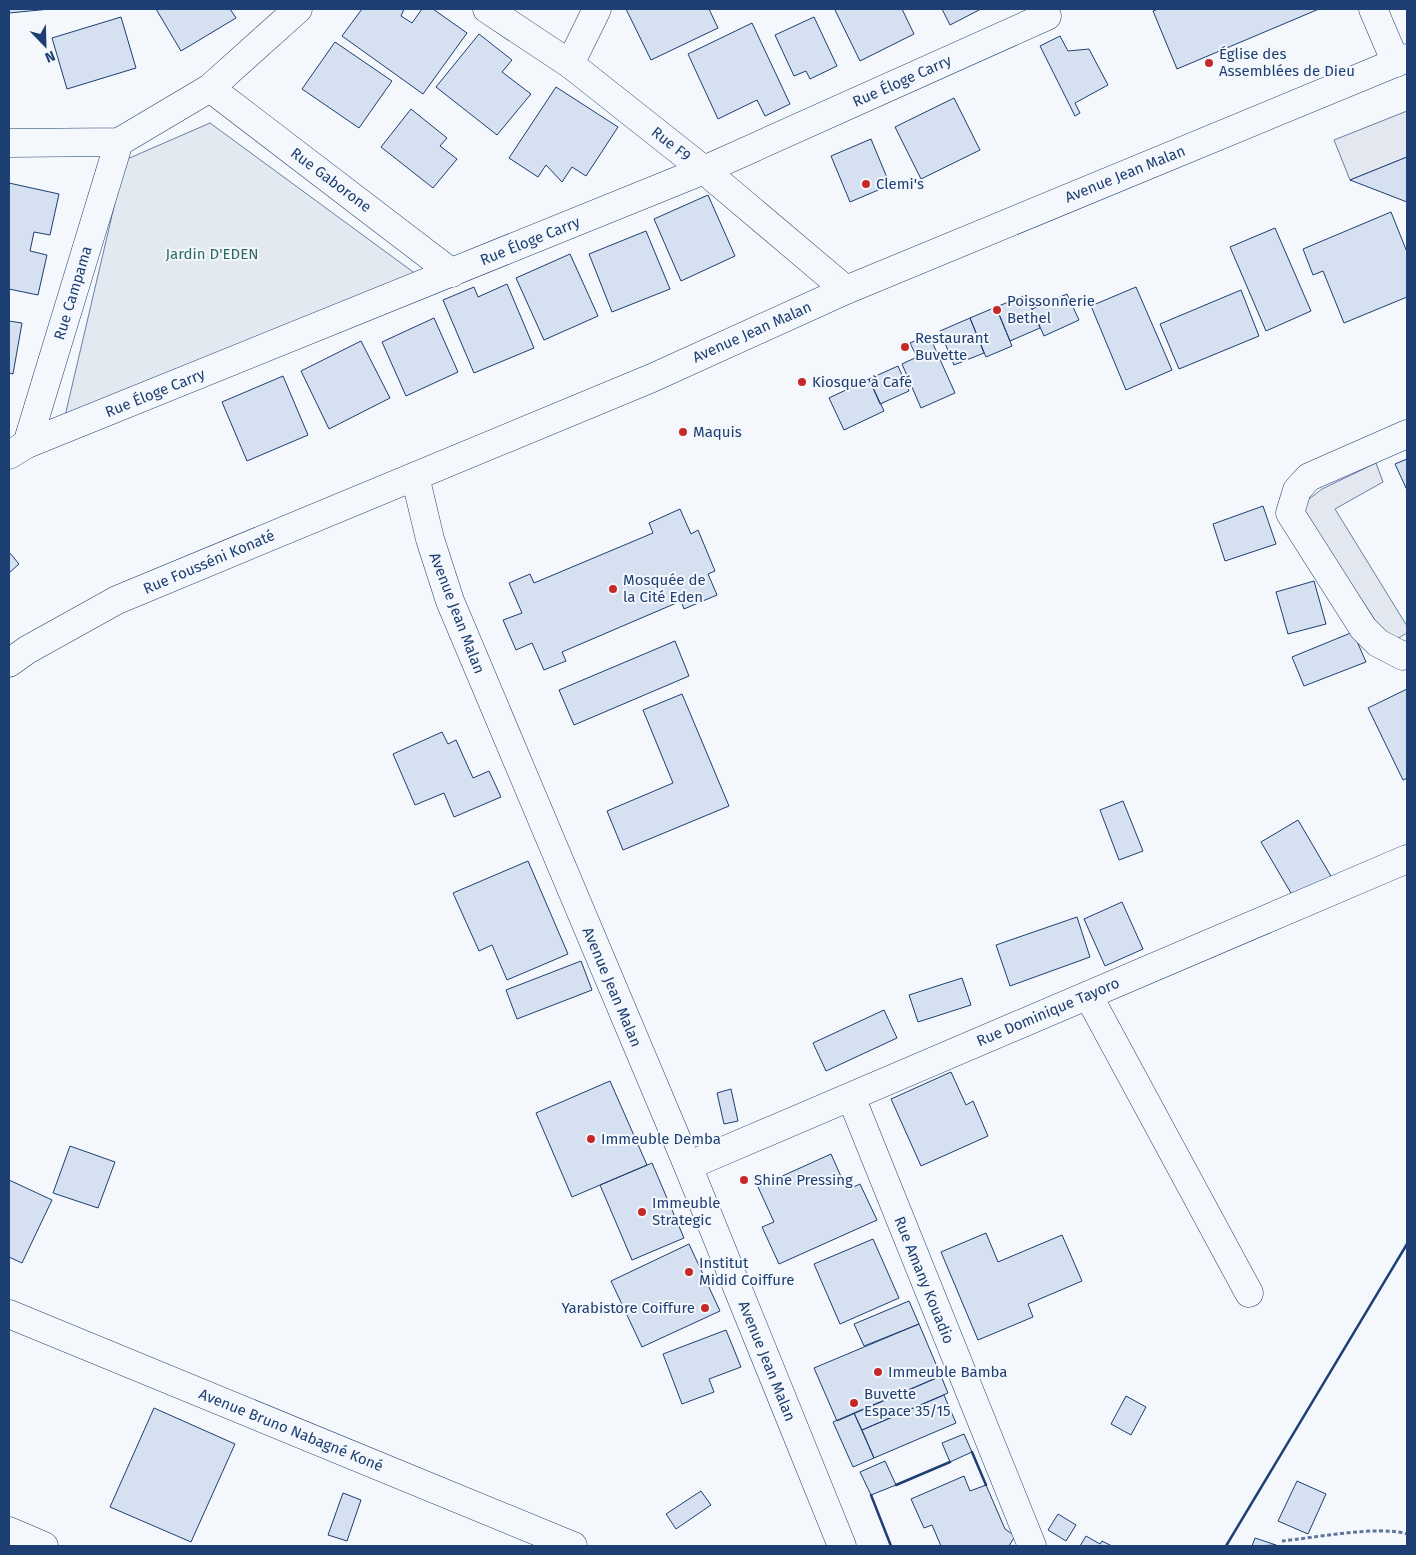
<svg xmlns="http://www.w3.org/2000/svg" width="1416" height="1555" viewBox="0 0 1416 1555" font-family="'Fira Sans',sans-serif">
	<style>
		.green { fill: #e3e9f0; stroke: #687fa3 }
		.parking { fill: #e3e8f0; stroke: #687fa3 }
		.building { fill: #d5e0f0; stroke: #1d3f73 }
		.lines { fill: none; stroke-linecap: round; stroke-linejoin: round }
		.minor-casing { stroke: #1d3f73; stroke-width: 29 }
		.major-casing { stroke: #1d3f73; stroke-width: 29 }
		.path { stroke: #5e769c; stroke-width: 3; stroke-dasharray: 4 2.5; stroke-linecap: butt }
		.minor { stroke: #f4f7fb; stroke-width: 28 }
		.major { stroke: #f4f7fb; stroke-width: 28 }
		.wall { stroke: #1d3f73; stroke-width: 2.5 }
		.poi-dot { fill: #c62828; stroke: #f4f7fb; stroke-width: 2 }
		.labels { text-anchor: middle; stroke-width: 4; stroke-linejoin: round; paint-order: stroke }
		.poi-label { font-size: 15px; fill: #1d3f73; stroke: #f4f7fb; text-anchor: start }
		.street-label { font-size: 15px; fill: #1d3f73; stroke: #f4f7fb }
		.park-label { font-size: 15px; fill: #2c6c60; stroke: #f4f7fb }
	</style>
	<rect width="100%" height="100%" fill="#f4f7fb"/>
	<path class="green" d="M210,123L420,277L61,433L125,160Z"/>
	<path class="parking" d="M1407,111V157L1350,180L1334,140Z
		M1376,463L1383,482L1335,509L1407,626V633L1390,643L1300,506L1322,489Z"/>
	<path class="building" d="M9,9H50L9,13Z
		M156,9H230L236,18L181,51Z
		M362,9H404L401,16L412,23L422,9H433L467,33L423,94L342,36Z
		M626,9H709L718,28L651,60Z
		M837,9H902L914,34L860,61L835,10Z
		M942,9H981L950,25Z
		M1158,9H1319L1177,69L1153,11Z
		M121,17L136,68L67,89L52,38Z
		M814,17L837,66L810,79L806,71L794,76L775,35Z
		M752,23L790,104L765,116L757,100L718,119L688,54Z
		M479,34L512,60L502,72L531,94L497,135L436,87Z
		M1060,36L1068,51L1089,49L1108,85L1075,103L1080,113L1075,116L1040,46Z
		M335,42L392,81L359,128L302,89Z
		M556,87L618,127L586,176L572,167L562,182L546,165L538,177L509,158Z
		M954,98L980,150L921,179L895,127Z
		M411,109L447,138L440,146L457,159L433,188L381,147Z
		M871,139L890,185L850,202L831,156Z
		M1407,157V202L1350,180Z
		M9,183L59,194L50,235L34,232L30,251L47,255L38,295L9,289Z
		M708,195L735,256L681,281L654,219Z
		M1391,212L1407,252V297L1344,323L1323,271L1313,275L1303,249Z
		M1275,228L1311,311L1266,331L1230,247Z
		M646,231L670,289L612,312L589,254Z
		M570,254L598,316L544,340L516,278Z
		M507,284L534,348L474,373L443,300L474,287L478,297Z
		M1136,287L1172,370L1126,390L1091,306Z
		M1241,290L1259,336L1179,369L1160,324Z
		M1067,294L1079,320L1044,336L1032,309Z
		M1026,295L1040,328L1010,341L996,307Z
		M996,307L1012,346L986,357L970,318Z
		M434,318L458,372L406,396L382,342Z
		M970,318L984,353L954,365L940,331Z
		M9,321L22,323L13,374L9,373Z
		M929,335L955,393L921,408L902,364L917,357L910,343Z
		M361,341L390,398L329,429L301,371Z
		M898,366L909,391L880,404L869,379Z
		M283,376L308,435L247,461L222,402Z
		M869,379L884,411L844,430L829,398Z
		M1407,459V490L1395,464Z
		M1263,506L1276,544L1225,561L1213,524Z
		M680,509L691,534L698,530L715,571L708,574L717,595L684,609L681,601L562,652L566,661L544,670L532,643L516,650L503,620L522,613L509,583L530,574L534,583L653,533L649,523Z
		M9,552L19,564L9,573Z
		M1314,581L1326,624L1288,634L1276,592Z
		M1353,632L1366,662L1304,686L1292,657Z
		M675,641L689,676L574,725L559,690Z
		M1407,689V778L1403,780L1368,708Z
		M682,694L729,806L623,850L607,811L673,783L643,710Z
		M442,732L448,744L456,740L473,778L489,771L501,797L454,817L444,793L415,805L393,754Z
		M1123,801L1143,851L1119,860L1100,810Z
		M1298,820L1335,883L1298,905L1261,842Z
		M528,861L568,954L507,980L492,945L479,951L453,893Z
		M1122,902L1143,949L1105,966L1084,919Z
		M1077,917L1090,957L1010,986L996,945Z
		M581,961L592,990L517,1019L506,990Z
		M962,978L971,1005L918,1022L909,995Z
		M884,1010L897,1038L826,1071L813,1043Z
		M951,1072L966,1105L973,1101L988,1136L921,1166L891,1099Z
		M610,1081L647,1165L572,1197L536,1113Z
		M731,1089L738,1121L724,1124L717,1093Z
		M70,1146L115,1162L98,1208L53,1193Z
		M831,1154L847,1190L860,1184L877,1220L779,1264L762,1227L774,1222L758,1187Z
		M652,1163L684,1238L632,1260L600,1185Z
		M9,1180L52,1200L22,1263L9,1257Z
		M986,1233L998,1262L1062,1235L1082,1281L1028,1304L1033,1317L978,1340L941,1252Z
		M873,1239L899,1298L840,1324L814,1264Z
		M689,1244L720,1311L642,1347L611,1281Z
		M909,1301L919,1324L864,1346L854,1324Z
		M919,1324L941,1376L837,1421L814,1368Z
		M726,1330L741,1367L709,1379L714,1392L682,1404L663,1354Z
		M941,1376L948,1393L862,1430L854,1413Z
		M944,1395L956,1423L874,1458L862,1430Z
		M1126,1396L1146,1407L1131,1435L1111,1424Z
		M154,1408L235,1444L191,1542L110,1507Z
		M854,1413L874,1458L853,1467L833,1422Z
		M964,1434L972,1452L950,1462L942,1443Z
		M885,1461L896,1485L871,1495L860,1472Z
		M964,1476L970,1491L986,1485L1005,1529L1015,1536L1009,1546H941L932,1525L924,1528L911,1499Z
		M1297,1481L1326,1494L1308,1534L1278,1521Z
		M701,1491L711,1505L676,1529L666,1514Z
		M343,1493L361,1500L347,1541L328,1535Z
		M1058,1514L1076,1525L1066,1541L1048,1530Z
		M1086,1536L1100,1544L1102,1541L1112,1546H1080Z
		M1255,1538L1276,1545L1252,1546Z"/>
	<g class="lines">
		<defs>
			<path id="minor" d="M487,9L570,64L704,170L846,290
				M1373,9L1396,63
				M570,64L597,9
				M210,88L452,273
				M9,143L119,142L210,88L298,9
				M1407,434L1309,477L1297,490L1290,513L1363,628L1378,643L1403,656L1407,655
				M27,444L119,142
				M9,455L27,444L704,170L1047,16
				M1088,995L1249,1293
				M851,1097L1032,1546
				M688,1166L1407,859
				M9,1531L44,1546"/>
			<path id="major" d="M415,476L430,539L450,601L688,1166L842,1546
				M9,663L27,650L117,600L652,378L846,290L1407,58
				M9,1314L573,1546"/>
		</defs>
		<use href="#minor" class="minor-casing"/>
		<use href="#major" class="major-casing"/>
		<path class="path" d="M1282,1541C1313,1538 1379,1525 1407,1534"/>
		<use href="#minor" class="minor"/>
		<use href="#major" class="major"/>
		<path class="wall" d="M972,1452L986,1485
			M896,1485L950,1462
			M871,1495L891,1546
			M1226,1546L1407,1244"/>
	</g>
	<g class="poi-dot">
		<circle cx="1209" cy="63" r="5"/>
		<circle cx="866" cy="184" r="5"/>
		<circle cx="997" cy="310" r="5"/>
		<circle cx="905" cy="347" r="5"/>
		<circle cx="802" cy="382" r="5"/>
		<circle cx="683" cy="432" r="5"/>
		<circle cx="613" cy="589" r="5"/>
		<circle cx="591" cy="1139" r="5"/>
		<circle cx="744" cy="1180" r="5"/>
		<circle cx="642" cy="1212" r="5"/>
		<circle cx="689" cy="1272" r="5"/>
		<circle cx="705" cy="1308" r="5"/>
		<circle cx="878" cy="1372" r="5"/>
		<circle cx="854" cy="1403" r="5"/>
	</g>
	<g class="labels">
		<g class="poi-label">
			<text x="1219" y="59">Église des<tspan x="1219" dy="17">Assemblées de Dieu</tspan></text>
			<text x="876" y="189">Clemi's</text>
			<text x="1007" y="306">Poissonnerie<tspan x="1007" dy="17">Bethel</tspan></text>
			<text x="915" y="343">Restaurant<tspan x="915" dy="17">Buvette</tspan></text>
			<text x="812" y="387">Kiosque à Café</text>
			<text x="693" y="437">Maquis</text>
			<text x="623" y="585">Mosquée de<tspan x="623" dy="17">la Cité Eden</tspan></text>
			<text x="601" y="1144">Immeuble Demba</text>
			<text x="754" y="1185">Shine Pressing</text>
			<text x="652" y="1208">Immeuble<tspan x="652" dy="17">Strategic</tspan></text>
			<text x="699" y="1268">Institut<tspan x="699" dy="17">Midid Coiffure</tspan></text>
			<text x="695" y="1313" text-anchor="end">Yarabistore Coiffure</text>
			<text x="888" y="1377">Immeuble Bamba</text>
			<text x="864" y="1399">Buvette<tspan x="864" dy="17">Espace 35/15</tspan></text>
		</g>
		<g class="street-label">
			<text transform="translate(902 81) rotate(-24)" y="5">Rue Éloge Carry</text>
			<text transform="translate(671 144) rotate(38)" y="5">Rue F9</text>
			<text transform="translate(1125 174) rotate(-22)" y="5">Avenue Jean Malan</text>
			<text transform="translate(331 180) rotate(37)" y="5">Rue Gaborone</text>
			<text transform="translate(530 241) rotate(-22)" y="5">Rue Éloge Carry</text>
			<text transform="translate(73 293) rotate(-73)" y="5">Rue Campama</text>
			<text transform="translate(752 332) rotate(-24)" y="5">Avenue Jean Malan</text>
			<text transform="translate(155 393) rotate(-22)" y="5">Rue Éloge Carry</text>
			<text transform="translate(209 562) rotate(-23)" y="5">Rue Fousséni Konaté</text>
			<text transform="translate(457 613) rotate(69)" y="5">Avenue Jean Malan</text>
			<text transform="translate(612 987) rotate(67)" y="5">Avenue Jean Malan</text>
			<text transform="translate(1048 1012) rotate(-23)" y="5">Rue Dominique Tayoro</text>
			<text transform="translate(924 1280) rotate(68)" y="5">Rue Amany Kouadio</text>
			<text transform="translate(767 1361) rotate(68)" y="5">Avenue Jean Malan</text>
			<text transform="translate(291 1430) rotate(22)" y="5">Avenue Bruno Nabagné Koné</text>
		</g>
		<g class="park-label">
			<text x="212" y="259">Jardin D'EDEN</text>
		</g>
	</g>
	<rect width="1416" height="1555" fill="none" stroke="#1d3f73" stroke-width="20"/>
	<g transform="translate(45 45) rotate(157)" stroke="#f4f7fb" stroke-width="4" paint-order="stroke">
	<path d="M0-4L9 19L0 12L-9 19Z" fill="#1d3f73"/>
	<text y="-8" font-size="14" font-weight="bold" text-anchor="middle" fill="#1d3f73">N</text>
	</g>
</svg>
